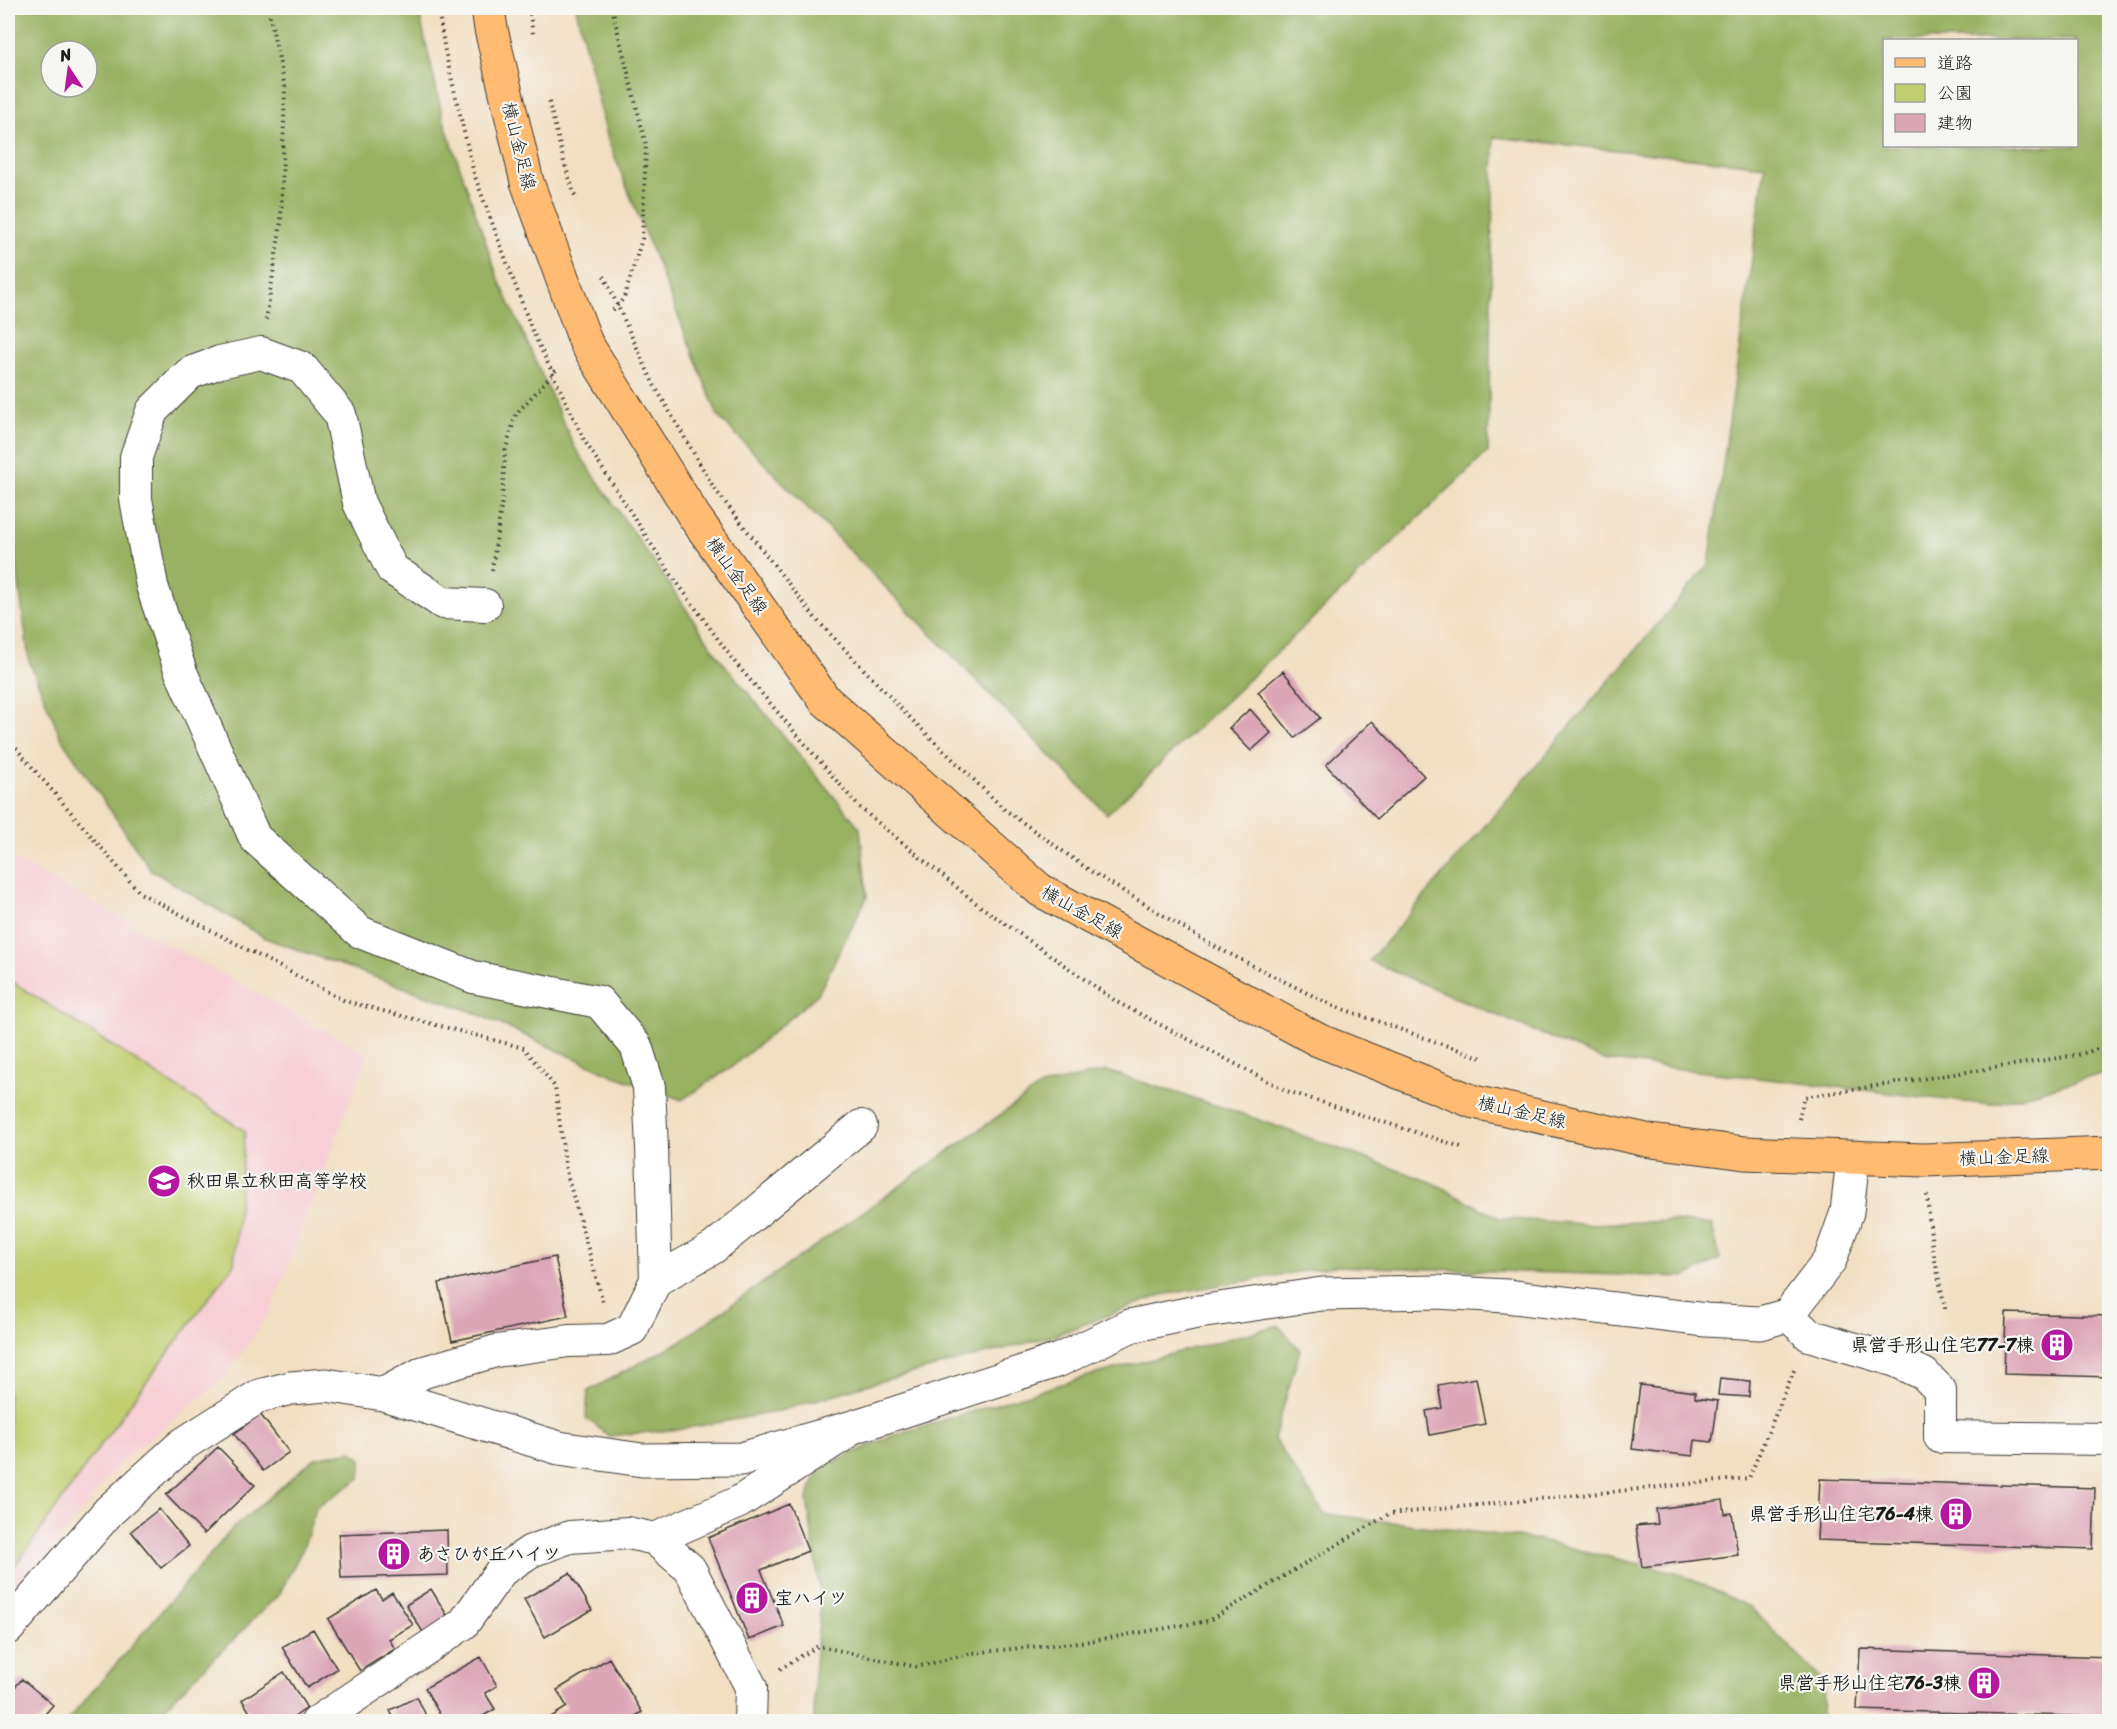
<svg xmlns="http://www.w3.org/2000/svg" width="2117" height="1729" viewBox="0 0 2117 1729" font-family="Sriracha,'Klee One',sans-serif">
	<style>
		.built { fill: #f7cfd5 }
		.green { fill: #c0ce70; stroke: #6e7546; stroke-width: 1.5 }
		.forest { fill: #98b162; stroke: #5a663f; stroke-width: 1.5; fill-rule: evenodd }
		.building { fill: #dca6b7 }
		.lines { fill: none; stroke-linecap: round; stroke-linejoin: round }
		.minor-casing { stroke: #3c3935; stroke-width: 34 }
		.tertiary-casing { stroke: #3c3935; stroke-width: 35 }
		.primary-casing { stroke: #3c3935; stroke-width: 35 }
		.path { stroke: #3c3935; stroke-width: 4; stroke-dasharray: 1.5 4.5; stroke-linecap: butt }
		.minor { stroke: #fff; stroke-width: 32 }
		.tertiary { stroke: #fff; stroke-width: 33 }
		.primary { stroke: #ffbb71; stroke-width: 33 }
		.primary-bridge-casing { stroke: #3c3935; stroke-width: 35; stroke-linecap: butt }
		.path-bridge { stroke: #3c3935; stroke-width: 4; stroke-dasharray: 1.5 4.5; stroke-linecap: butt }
		.primary-bridge { stroke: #ffbb71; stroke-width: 33 }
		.labels { text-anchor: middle; stroke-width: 4.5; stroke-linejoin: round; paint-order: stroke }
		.street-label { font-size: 18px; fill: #1c1c1c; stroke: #f6f6f2 }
		.poi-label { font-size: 18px; font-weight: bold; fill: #1c1c1c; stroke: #f6f6f2; text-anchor: start }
	</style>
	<rect width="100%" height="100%" fill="#f6f6f2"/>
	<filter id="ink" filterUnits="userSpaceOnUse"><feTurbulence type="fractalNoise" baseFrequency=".0167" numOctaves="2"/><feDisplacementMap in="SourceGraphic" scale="12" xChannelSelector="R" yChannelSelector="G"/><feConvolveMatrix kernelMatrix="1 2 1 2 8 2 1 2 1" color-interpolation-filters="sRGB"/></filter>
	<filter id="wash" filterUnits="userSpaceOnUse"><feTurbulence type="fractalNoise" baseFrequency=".008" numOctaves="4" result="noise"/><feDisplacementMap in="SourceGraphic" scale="24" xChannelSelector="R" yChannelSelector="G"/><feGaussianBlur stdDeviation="1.35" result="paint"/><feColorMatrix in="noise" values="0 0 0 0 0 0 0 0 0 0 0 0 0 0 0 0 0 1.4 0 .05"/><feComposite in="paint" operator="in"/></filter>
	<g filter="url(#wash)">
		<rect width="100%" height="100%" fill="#f2dfc2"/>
		<path class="built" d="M8,856L368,1054L272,1308L224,1379L121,1461L8,1605Z"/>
		<path class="green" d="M8,979L245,1131L234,1264L125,1411L8,1576Z"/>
		<path class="forest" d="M8,8H418L443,118L498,278L575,448L721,660L860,828L867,897L818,994L732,1067L682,1100L612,1075L473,1012L265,938L151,870L61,738L29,661L8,500ZM51,51H87V87H51Z
			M576,8H2109V1072L1991,1105L1603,1060L1369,961L1709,564L1765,166L1494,137L1488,452L1107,814L718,416L608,140ZM1884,40H2076V146H1884Z
			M1107,1071L1237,1112L1434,1183L1499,1218L1584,1224L1673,1221L1712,1225L1720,1259L1685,1277L1334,1266L1162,1295L1053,1336L859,1387L776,1412L682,1429L609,1436L586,1418L588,1391L679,1342L1041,1086Z
			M1279,1325L1300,1350L1274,1439L1324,1514L1532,1539L1678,1573L1750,1607L1825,1683L1821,1721H814V1676L821,1599L807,1499L820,1467L897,1434L1085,1377Z
			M351,1451L362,1459L360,1478L316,1508L304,1546L280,1593L151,1721H67L232,1529L315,1458Z"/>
		<g id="blocks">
			<path class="building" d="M1283,671L1320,718L1295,738L1258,692Z
				M1250,709L1271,733L1251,751L1229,728Z
				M1372,721L1424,776L1377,819L1326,765Z
				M555,1257L568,1316L452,1341L439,1283Z
				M2006,1313L2110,1316V1377L2004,1374Z
				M1476,1378L1485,1424L1430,1435L1426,1411L1442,1408L1438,1385Z
				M1720,1378L1750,1381L1749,1397L1718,1395Z
				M1640,1385L1695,1392V1398L1718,1401L1712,1442L1695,1440L1693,1456L1632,1449Z
				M260,1414L289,1452L263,1471L234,1434Z
				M218,1447L255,1485L204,1534L166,1495Z
				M1820,1479L2095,1488L2093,1549L1817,1540Z
				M1723,1500L1725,1514L1732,1513L1738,1555L1642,1567L1636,1526L1658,1524L1656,1509Z
				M789,1504L808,1551L761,1570L784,1626L749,1640L708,1538Z
				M159,1509L189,1546L161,1568L131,1531Z
				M447,1530L448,1575L341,1578L339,1534Z
				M570,1573L592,1610L545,1637L524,1599Z
				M431,1589L451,1622L426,1637L406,1605Z
				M376,1590L382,1599L392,1592L413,1625L389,1639L395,1649L360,1671L328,1619Z
				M313,1629L337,1669L307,1688L282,1647Z
				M1860,1649L2110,1657V1717L1857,1710Z
				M481,1657L497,1686L485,1693L495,1709L473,1722H444L425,1688Z
				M609,1658L642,1712L626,1722H543L567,1707L557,1690Z
				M284,1672L307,1708L287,1722H256L242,1700Z
				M22,1679L53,1705L38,1722H8V1695Z
				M417,1697L429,1722H395L390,1710Z"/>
		</g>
	</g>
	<g filter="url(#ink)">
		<use href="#blocks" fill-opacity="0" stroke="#3c3935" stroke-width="1.5"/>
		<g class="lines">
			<defs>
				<path id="minor" d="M656,1280L713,1248L861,1126
					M1788,1315L1809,1335L1896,1361L1924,1374L1940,1390V1437L2110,1439
					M383,1394L424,1372L496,1351L569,1341L608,1340L632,1329L656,1280L652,1148L649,1087L636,1046L599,1002L473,977L360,932L255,838L181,672L152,586L136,499V457L152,411L190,373L220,362L261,353L302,368L340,414L359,503L392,569L443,603L485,605
					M655,1539L739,1502L845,1434
					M317,1722L463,1624L501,1571L531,1551L570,1537L628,1533L655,1539L690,1569L751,1687L750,1722"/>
				<path id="tertiary" d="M8,1628L109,1511L182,1445L259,1396L291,1388L326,1385L383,1394L559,1448L642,1460L741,1459L856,1426L1059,1360L1130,1326L1192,1313L1322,1294L1436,1292L1506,1296L1706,1320L1760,1323L1788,1315L1830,1260L1847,1212L1853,1159"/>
				<path id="primary" d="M586,343L694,516L825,700L1040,890L1318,1040L1474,1102L1651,1141L1745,1153L1924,1160L2110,1153"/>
			</defs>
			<use href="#minor" class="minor-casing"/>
			<use href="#tertiary" class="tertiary-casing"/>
			<use href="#primary" class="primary-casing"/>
			<path class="path" d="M612,8L646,145L642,239L624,298L613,310
				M266,320L281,222L285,87L268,8
				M492,570L502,500L505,452L516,414L558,368
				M8,739L140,893L345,1001L524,1048L555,1087L566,1171L603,1302
				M1799,1119L1804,1097L2078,1055L2110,1045
				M1927,1195L1932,1246L1946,1313
				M780,1669L818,1646L917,1667L972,1653L1091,1641L1208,1621L1389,1514L1749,1478L1795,1368"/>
			<use href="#minor" class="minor"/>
			<use href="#tertiary" class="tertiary"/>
			<use href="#primary" class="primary"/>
			<defs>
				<path id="primary-bridge" d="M488,8L491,29L527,182L586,343"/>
			</defs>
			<use href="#primary-bridge" class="primary-bridge-casing"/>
			<path class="path-bridge" d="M438,8L445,51L474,174L532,330L584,440L668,570L733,660L859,807L977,904L1117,1002L1287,1091L1461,1147
				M529,8L533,34
				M549,102L564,162L575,196
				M604,276L654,385L714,488L816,619L907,715L1004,809L1089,870L1210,944L1331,1005L1482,1058"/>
			<use href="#primary-bridge" class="primary-bridge"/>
		</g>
	</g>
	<defs>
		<symbol id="school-disc" viewBox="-11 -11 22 22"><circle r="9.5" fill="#b5179e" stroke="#f6f6f2"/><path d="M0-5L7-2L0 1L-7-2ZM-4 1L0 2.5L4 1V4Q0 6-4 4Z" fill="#fff"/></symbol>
		<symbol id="building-disc" viewBox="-11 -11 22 22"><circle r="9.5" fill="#b5179e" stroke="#f6f6f2"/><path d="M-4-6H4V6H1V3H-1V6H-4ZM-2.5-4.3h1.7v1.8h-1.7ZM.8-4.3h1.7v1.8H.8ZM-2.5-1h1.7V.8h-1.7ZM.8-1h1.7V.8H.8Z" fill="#fff"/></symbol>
	</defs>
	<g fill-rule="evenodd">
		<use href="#school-disc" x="145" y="1162" width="38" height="38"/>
		<use href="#building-disc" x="2038" y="1326" width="38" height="38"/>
		<use href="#building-disc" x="1937" y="1495" width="38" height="38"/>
		<use href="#building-disc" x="375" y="1535" width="38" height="38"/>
		<use href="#building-disc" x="733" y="1579" width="38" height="38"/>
		<use href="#building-disc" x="1965" y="1664" width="38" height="38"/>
	</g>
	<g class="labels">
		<g class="street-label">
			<text transform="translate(519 146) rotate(76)" y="6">横山金足線</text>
			<text transform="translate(737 576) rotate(54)" y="6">横山金足線</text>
			<text transform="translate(1082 912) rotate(29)" y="6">横山金足線</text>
			<text transform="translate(1522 1112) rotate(13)" y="6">横山金足線</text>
			<text transform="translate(2004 1157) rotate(-2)" y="6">横山金足線</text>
		</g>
		<g class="poi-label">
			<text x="187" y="1187">秋田県立秋田高等学校</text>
			<text x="2034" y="1351" text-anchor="end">県営手形山住宅77-7棟</text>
			<text x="1933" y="1520" text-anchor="end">県営手形山住宅76-4棟</text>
			<text x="417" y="1560">あさひが丘ハイツ</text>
			<text x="775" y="1604">宝ハイツ</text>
			<text x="1961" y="1689" text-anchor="end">県営手形山住宅76-3棟</text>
		</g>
	</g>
	<rect width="2117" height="1729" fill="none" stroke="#f6f6f2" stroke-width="30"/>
	<rect x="1883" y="39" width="195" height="108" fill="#f6f6f2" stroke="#9f9f9c" stroke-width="1.5"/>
	<rect x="1895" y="58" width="30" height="9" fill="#ffbb71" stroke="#9f9f9c" stroke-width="1.5"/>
	<text x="1937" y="69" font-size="18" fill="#1c1c1c">道路</text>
	<rect x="1895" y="84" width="30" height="18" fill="#c0ce70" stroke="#9f9f9c" stroke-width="1.5"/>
	<text x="1937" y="99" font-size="18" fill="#1c1c1c">公園</text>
	<rect x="1895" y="114" width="30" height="18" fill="#dca6b7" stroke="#9f9f9c" stroke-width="1.5"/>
	<text x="1937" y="129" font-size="18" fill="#1c1c1c">建物</text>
	<g transform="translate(69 69) rotate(347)"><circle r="28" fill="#f6f6f2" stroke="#9f9f9c" stroke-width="1.5"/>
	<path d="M0-4.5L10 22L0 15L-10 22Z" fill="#b5179e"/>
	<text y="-9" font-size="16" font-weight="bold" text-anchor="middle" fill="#1c1c1c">N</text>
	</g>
</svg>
